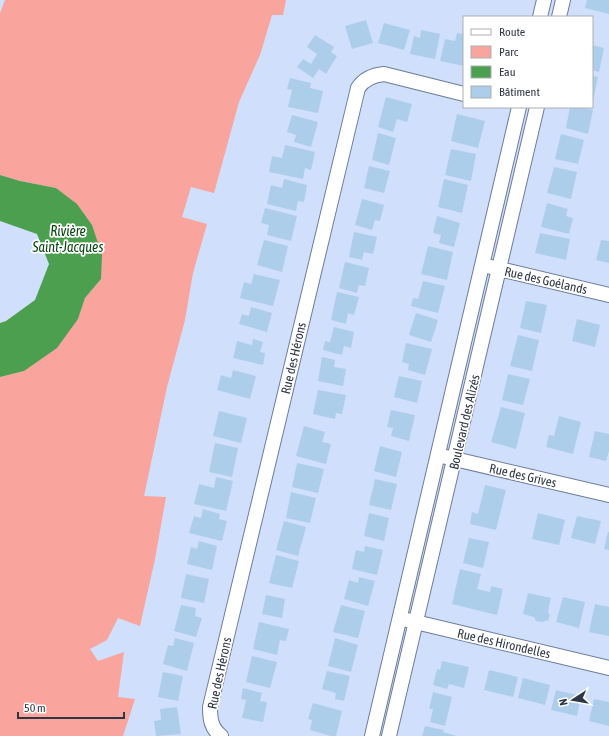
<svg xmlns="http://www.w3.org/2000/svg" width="609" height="736" viewBox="0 0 609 736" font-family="'Asap Condensed',sans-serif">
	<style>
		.green { fill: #f9a49d }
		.water { fill: #4b9f4f }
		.building { fill: #adceea }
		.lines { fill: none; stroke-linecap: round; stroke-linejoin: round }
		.minor-casing { stroke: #6c7c9c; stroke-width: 16 }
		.minor { stroke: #fff; stroke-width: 14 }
		.labels { text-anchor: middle; stroke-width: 3.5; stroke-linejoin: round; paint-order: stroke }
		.street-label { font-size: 13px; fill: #2f3644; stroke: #fff }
		.water-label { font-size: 14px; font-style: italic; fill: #074510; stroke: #fff }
	</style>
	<rect width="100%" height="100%" fill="#d0dffb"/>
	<path class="green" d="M5,0H286L283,15H272L260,55L239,102L214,193L191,187L182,217L207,224L193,273L185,320L167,387L144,496L166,497L155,559L140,626L118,618L107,640L90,649L98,661L124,652L118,697L135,699L123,736H0V377L24,371L78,319L85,298L101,279L92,225L76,204L56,188L20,181L0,175V13Z"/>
	<path class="water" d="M0,175L20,181L56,188L77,204L92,225L102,255L101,279L85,298L78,319L57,348L24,371L0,377V323L6,321L35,300L49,264L37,234L0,221Z"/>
	<path class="building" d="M587,0H609V14L585,8Z
		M366,20L373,43L352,49L345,26Z
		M384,23L410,30L404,50L378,43Z
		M421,30L440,34L435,59L410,54L414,36L420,38Z
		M457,33L464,34V66L440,61L445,39L455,41Z
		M315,35L334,47L331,52L337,56L326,74L319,69L313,78L297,67L303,59L311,64L317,54L307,47Z
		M592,45L604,48L599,72L592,70Z
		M592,76L598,77L593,101H592Z
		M290,78L311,83L310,88L323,91L318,113L288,107L292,90L287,89Z
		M386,97L412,104L407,122L397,119L393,132L378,127Z
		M570,107H580L593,110L588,134L566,128Z
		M457,114L485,121L478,148L451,141Z
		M292,115L318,122L311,147L294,142L296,135L287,132Z
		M378,133L396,138L389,165L372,160Z
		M561,134L584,140L578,164L555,159Z
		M285,145L315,152L311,170L305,168L303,179L269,172L272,156L282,158Z
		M451,149L476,154L471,181L445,175Z
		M369,166L390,171L384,193L364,188Z
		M554,167L577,172L571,199L547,193Z
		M284,179L307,185L304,202L298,201L296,211L267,204L271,185L282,188Z
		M444,179L468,185L462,213L438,207Z
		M362,199L384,205L380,221L375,220L372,230L355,225Z
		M547,203L568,209L566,216L573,218L569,234L541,227Z
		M265,208L297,216L291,241L267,235L269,225L261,223Z
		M437,216L460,223L454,247L439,243L441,235L433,233Z
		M354,232L377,237L373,254L364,252L362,260L349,257Z
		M540,233L570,239L566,260L535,253Z
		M264,240L288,246L282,272L257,265Z
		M601,240L609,241V263L596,260Z
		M428,246L453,252L447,280L421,274Z
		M345,262L369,268L365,286L359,285L357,293L339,288Z
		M254,274L280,280L273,306L240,298L244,282L251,284Z
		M423,281L445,286L438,313L411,306L413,298L418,299Z
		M337,292L359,297L354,315L348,313L346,324L331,320Z
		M526,301L547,305L541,333L520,328Z
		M251,307L272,313L267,332L239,324L242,314L249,316Z
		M416,313L438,320L431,342L409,335Z
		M577,319L600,325L595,347L572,341Z
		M334,327L354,332L351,348L344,346L342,355L323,350L325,341L330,342Z
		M518,335L539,340L532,371L510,366Z
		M253,339L263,342L260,352L265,353L263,365L233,358L237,341L252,345Z
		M406,343L432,349L425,375L408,370L409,364L402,362Z
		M322,357L335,360L334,367L346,369L343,386L318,381Z
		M233,370L256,376L250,399L217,390L221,375L231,378Z
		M508,374L530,379L523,405L502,400Z
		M399,376L422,381L417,403L394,397Z
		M318,390L346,395L342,414L336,413L335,419L313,414Z
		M501,407L525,413L516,449L491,442Z
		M391,410L415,415L409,441L391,436L393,428L387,427Z
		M219,411L247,418L241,443L213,436Z
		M559,416L581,422L573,454L546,447L549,435L554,436Z
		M304,426L325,432L322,442L331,444L326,464L296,456Z
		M595,431L609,434V451L606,461L589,457Z
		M215,443L238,448L232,477L209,472Z
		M380,446L402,452L396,477L374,471Z
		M297,463L324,469L318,493L292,487Z
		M216,477L233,481L226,511L194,504L199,484L214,488Z
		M375,479L397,484L391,510L369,505Z
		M485,485L506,490L496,530L470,524L472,512L478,514Z
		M291,492L316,498L310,523L286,518Z
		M203,509L220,514L219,519L227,521L222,541L189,533L194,516L201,518Z
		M369,513L389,518L384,541L364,536Z
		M538,513L565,520L559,545L532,539Z
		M577,516L601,521L595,544L571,538Z
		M284,521L306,527L298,556L276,550Z
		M608,532H609V550L604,549Z
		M469,538L489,542L483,568L463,563Z
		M199,541L217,546L212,570L187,564L191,547L197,549Z
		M365,546L383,550L377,575L352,569L356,550L364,552Z
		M276,555L299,561L292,588L269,583Z
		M460,569L481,574L477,589L490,592L491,586L503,589L497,615L452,604Z
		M186,574L209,579L204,603L181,598Z
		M359,577L375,581L368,606L344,599L349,580L358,583Z
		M528,593L551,598L548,612L550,615L548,620L542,622L536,621L534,617L523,614Z
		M266,595L285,599L282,618L262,614Z
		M563,597L585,602L579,628L556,622Z
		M595,604L609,607V636L589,632Z
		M181,605L196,608L195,616L202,618L196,637L174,631Z
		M341,605L365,611L358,638L333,632Z
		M259,622L289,629L286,641L280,640L277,655L253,649Z
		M175,638L194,643L187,671L163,664L168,645L173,646Z
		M335,638L358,645L351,672L328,666Z
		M252,656L277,662L270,688L246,682Z
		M442,661L469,667L464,688L449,684L447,689L433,685L437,669L440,670Z
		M489,670L518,677L513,697L484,690Z
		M327,671L350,676L344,701L335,699L336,693L322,689Z
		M163,672L183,676L178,701L158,697Z
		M523,678L550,685L545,705L518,698Z
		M243,688L262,693L260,701L267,702L263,722L242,718L246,700L241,699Z
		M556,690L581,696L577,716L551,710Z
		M433,692L452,697L445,726L430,722L433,709H429Z
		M594,699L609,702V726L589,721Z
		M313,703L342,711L336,736H331L310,730L312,720L308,719Z
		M177,707L181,734L156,736L154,721L161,720L160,709Z
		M425,726L444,730L443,732L457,736H422Z"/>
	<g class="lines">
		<defs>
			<path id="minor" d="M540,17L544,0
				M559,17L563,0
				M491,267L609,295
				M446,457L609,495
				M407,620L609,668
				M221,736C211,728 210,719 210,707L358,88C364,79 373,75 384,74L464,94
				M372,736L519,107
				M389,736L537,107"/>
		</defs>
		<use href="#minor" class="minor-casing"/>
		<use href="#minor" class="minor"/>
	</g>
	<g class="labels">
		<g class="street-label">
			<text transform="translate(546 280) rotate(13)" y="5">Rue des Goélands</text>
			<text transform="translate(293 358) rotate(-77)" y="5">Rue des Hérons</text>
			<text transform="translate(464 422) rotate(-77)" y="5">Boulevard des Alizés</text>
			<text transform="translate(523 475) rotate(13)" y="5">Rue des Grives</text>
			<text transform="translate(504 643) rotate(13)" y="5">Rue des Hirondelles</text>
			<text transform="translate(219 673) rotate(-78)" y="5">Rue des Hérons</text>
		</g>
		<g class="water-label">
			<text x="68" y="236">Rivière<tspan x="68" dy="16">Saint-Jacques</tspan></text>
		</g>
	</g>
	<rect x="463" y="16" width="130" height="92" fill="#ffffff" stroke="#acafb4"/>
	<rect x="471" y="29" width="20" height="6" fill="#ffffff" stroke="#acafb4"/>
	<text x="499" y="36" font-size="12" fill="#2f3644">Route</text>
	<rect x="471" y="46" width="20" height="12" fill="#f9a49d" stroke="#acafb4"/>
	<text x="499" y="56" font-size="12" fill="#2f3644">Parc</text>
	<rect x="471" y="66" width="20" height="12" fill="#4b9f4f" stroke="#acafb4"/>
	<text x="499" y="76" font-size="12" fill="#2f3644">Eau</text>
	<rect x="471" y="86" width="20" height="12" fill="#adceea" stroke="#acafb4"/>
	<text x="499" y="96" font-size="12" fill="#2f3644">Bâtiment</text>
	<g transform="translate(573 700) rotate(258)" stroke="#ffffff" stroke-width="3" paint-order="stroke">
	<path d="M0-3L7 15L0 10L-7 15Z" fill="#2f3644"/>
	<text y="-6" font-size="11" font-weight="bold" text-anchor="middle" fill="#2f3644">N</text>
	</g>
	<path d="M18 712v6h106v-6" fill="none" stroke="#2f3644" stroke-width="2"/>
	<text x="24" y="712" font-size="12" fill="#2f3644" stroke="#ffffff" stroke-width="3" paint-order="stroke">50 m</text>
</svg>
